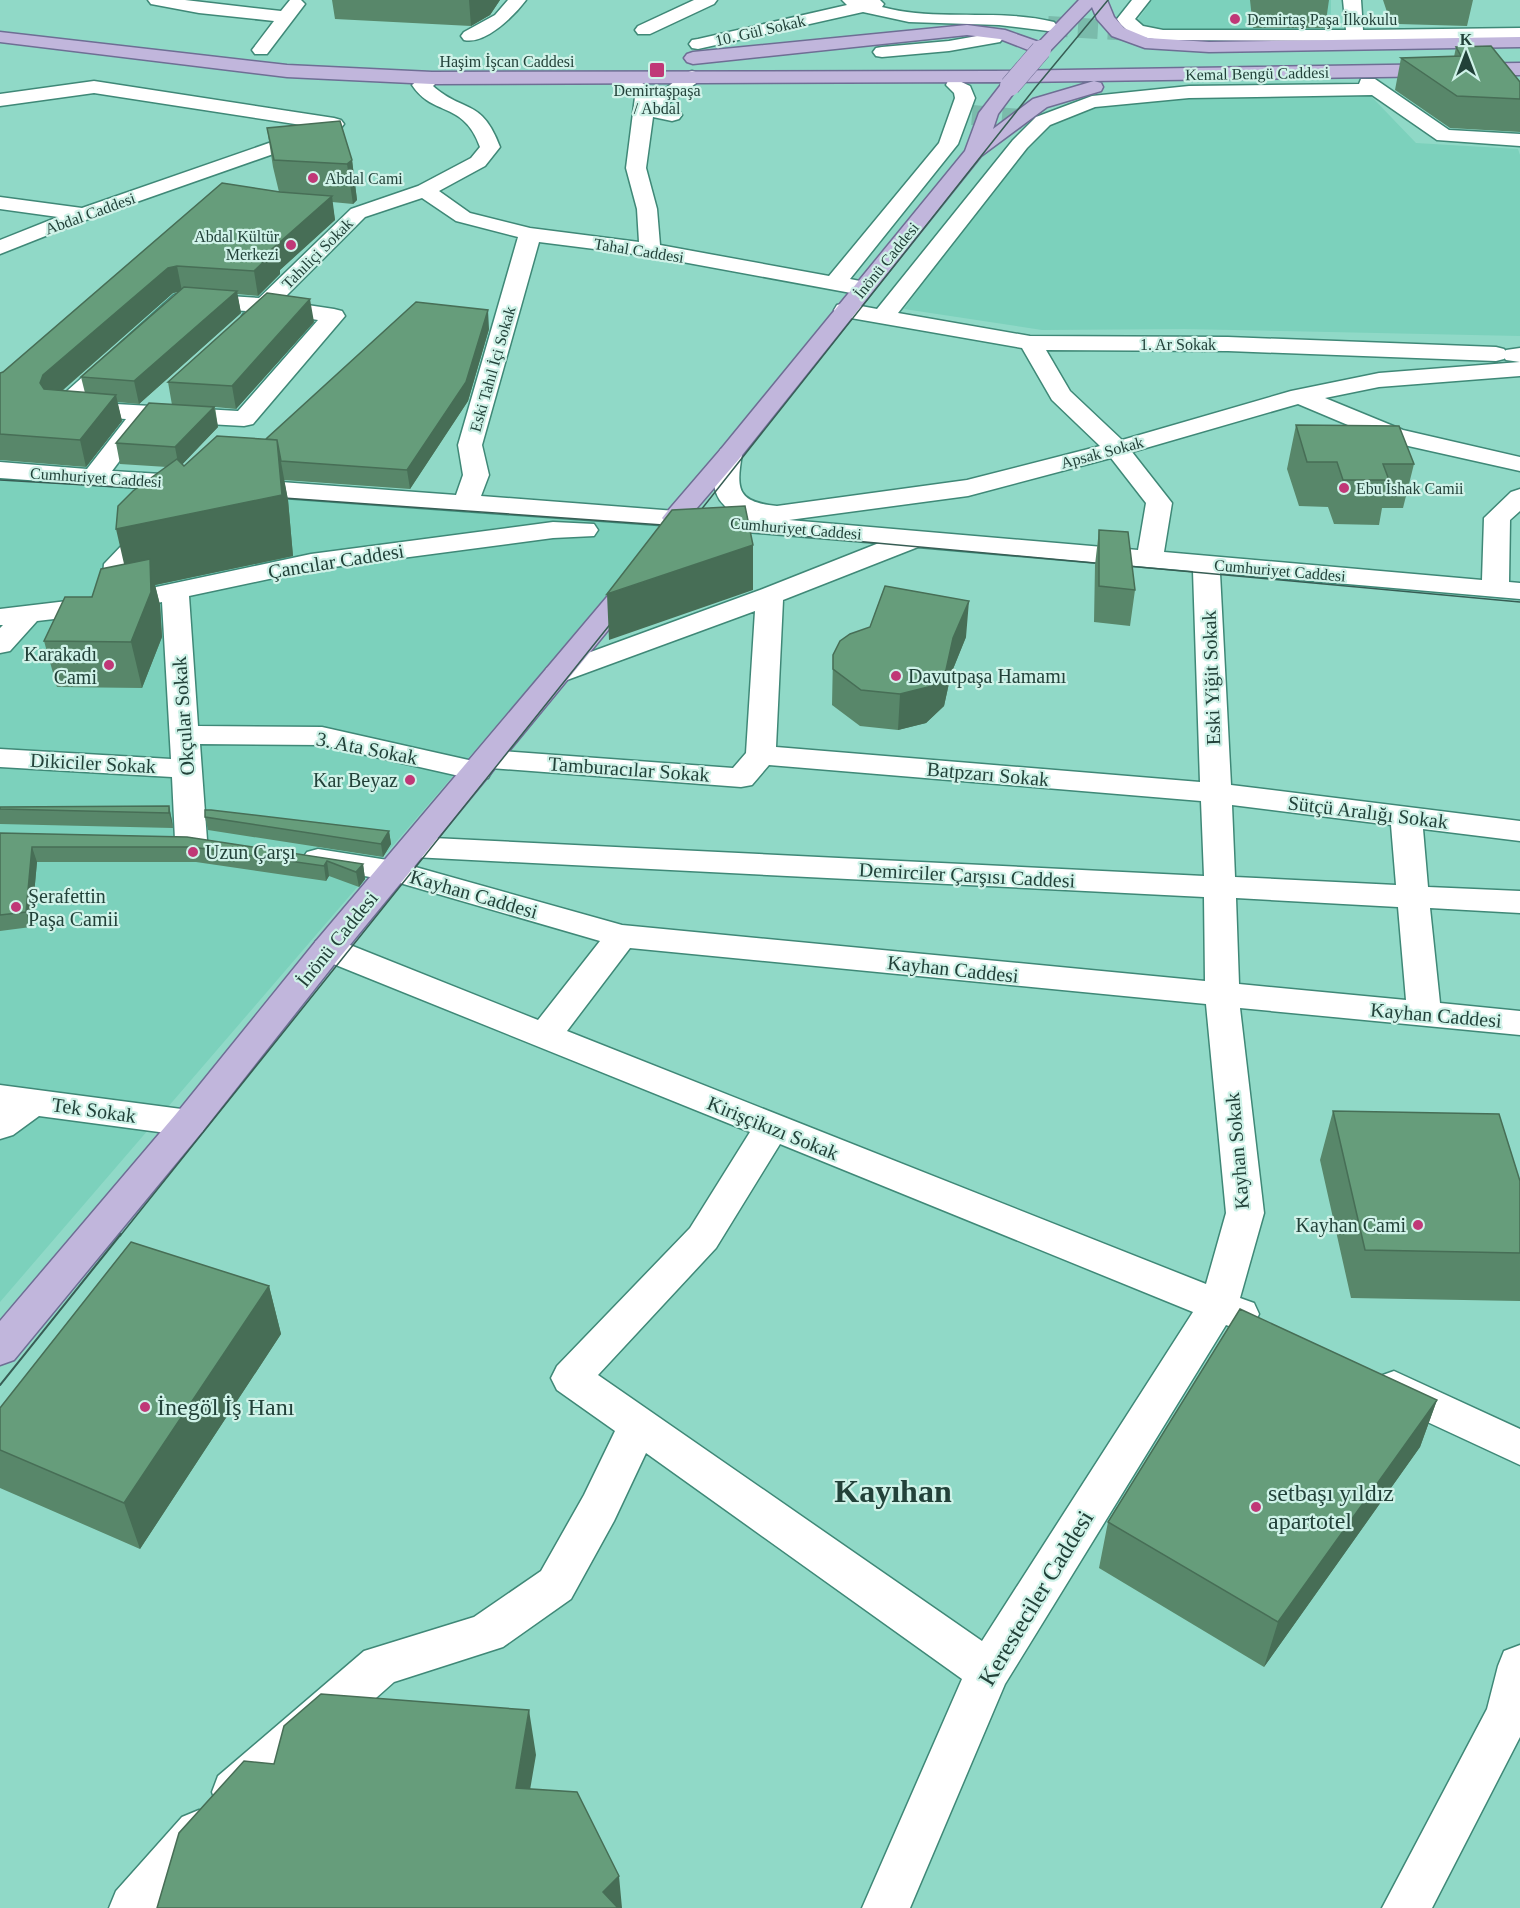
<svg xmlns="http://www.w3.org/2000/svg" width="1520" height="1908" viewBox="0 0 1520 1908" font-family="'Times New Roman',serif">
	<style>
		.built { fill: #7cd1bc }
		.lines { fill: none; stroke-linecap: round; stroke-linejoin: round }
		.street-tunnel { stroke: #7abbab; stroke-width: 20; stroke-dasharray: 20 10; stroke-linecap: butt }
		.street-casing { stroke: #3f8877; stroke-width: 3 }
		.secondary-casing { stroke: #3f8877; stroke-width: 3 }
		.primary-casing { stroke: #6e6e94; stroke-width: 3 }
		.street { fill: #fff; fill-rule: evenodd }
		.secondary { fill: #fff; fill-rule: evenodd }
		.primary { fill: #c1b6dc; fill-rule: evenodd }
		.tram-far1 { stroke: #375d54; stroke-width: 1.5 }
		.tram { stroke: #375d54; stroke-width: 2 }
		.primary-bridge-casing { stroke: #6e6e94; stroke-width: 21; stroke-linecap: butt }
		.primary-bridge { stroke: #c1b6dc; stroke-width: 20 }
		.wall { fill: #58876a; fill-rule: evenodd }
		.shaded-wall { fill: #476e56 }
		.building { fill: #669d7b; stroke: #476e56; stroke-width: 1.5 }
		.poi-dot { fill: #c03877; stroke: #cff2e8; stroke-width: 2 }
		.labels { text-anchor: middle; stroke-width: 4.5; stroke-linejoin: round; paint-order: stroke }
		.far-poi-label { font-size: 16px; fill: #224139; stroke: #cff2e8; text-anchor: start }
		.far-street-label { font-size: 16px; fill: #224139; stroke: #cff2e8 }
		.street-label { font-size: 20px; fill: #224139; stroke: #cff2e8 }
		.poi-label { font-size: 20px; fill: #224139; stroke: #cff2e8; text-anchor: end }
		.near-poi-label { font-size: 24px; fill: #224139; stroke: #cff2e8; text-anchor: start }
		.near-street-label { font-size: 24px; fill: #224139; stroke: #cff2e8 }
		.near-district-label { font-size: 32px; font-weight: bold; fill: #224139; stroke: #cff2e8 }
	</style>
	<rect width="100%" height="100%" fill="#90d9c7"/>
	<path class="built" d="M1152,0H1331V34L1164,33L1134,25Z
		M1366,91L1416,143L1518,149L1520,155V336L1184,329L1042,330L904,309L1022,147L1049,122L1087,104L1141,98Z
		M0,476L675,518L0,1302Z"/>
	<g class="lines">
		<path class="street-tunnel" d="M1048,26L1131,31
			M972,115L1034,120"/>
		<defs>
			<path id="street" d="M148,0H185L281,11L290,0H301L305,4L267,54H255L252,50L274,21L199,13L151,4Z
				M508,0H526C514,16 485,45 464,40L461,36L464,32L495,15Z
				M694,0H717L714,4L650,34H638L635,30L638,26Z
				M842,0H880L884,4L882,7C938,22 998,8 1054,22L1057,26L1054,30L1048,31L999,25L909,22L863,12L698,49L692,48L689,44L692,40L698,39L847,5Z
				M1132,0H1150L1135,19L1143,26L1163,30H1346L1343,0H1361L1363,30L1520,28V38L1429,41L1163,40C1144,38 1128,36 1117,19Z
				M994,33L1000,34L1003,38L1000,42L949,51L882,57L876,56L873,52L876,48L882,47L949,41Z
				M692,71L699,73L701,77L699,81L664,107L679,111L682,115L679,119L672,121L653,117L646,168L657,209L660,245L829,276L939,143L955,98L954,93L946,85L948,81L955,79L970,86L975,98L958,144L850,279L870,283L873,288L870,293L862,295L650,256L539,242L482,445L489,475L481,496L741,516C736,513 728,510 724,505C710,492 711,464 721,449L730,447L739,449L742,454C736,490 737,502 777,506L967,480L1100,446L1052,400L1022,348L845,317L837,315L834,310L837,305L845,303L877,309L1013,140L1036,117L1092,96L1189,86L1359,84L1361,79H1375L1449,130L1520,134V146L1437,140L1372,95L1189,98L1095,107L1050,125L1027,148L898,313L1030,336L1228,337L1496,347L1504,349L1508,354L1504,359L1496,361L1228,351L1046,350L1070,391L1122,440L1291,391L1379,373L1520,362V376L1379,387L1325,398L1403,430L1520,457V471L1386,441L1298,404L1132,452L1172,503L1164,552L1482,580L1484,518L1511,492L1520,489V511L1510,520L1509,582L1520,583V599L1220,573L1231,785L1520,821V841L1423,829L1428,887L1520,891V913L1430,908L1440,1003L1520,1011V1035L1240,1008L1264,1213L1240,1298L1254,1303L1259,1314L1254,1325L1240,1330L1226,1325L1005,1684L910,1908H862L962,1679L646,1453L614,1521L571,1599L503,1647L394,1682L252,1808L235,1815L218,1808L212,1792L218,1776L364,1651L474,1617L541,1571L584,1495L615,1431L557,1390L551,1378L557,1366L690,1228L750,1132L316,957L312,949L316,941L328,938L340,941L538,1020L600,941L393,881L307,866L302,859L307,852L318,849L394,861L622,925L1205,981L1204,897L413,857L402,854L397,847L402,840L413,837L1204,876L1201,801L769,765L752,785L741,787L490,768L492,771L488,778L477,780L322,745L200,744L207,840L202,847L191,850L180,847L175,840L172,777L0,767V749L171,759L162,602L114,612L37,621L10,651L0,653V628L3,625H0V609L101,597L104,564L146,520L155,518L164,520L168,526L130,566L128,593L311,554L553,522L594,524L598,530L594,536L553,538L311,570L189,596L198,726L322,727L473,761L472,759L476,753L487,750L733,768L746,753L755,611L567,680L557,683L547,680L543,674L547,668L760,590L879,543L675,526L242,495L233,492L229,487L233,482L242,479L456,495L463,475L458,445L518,237L456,221L422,198L365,217L281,301L334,309L342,311L345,316L253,424L244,426L153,421L145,427L112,471L194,476L203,479L207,484L203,489L194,492L0,478V462L87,469L126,419L60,415L51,413L48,408L174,295L182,293L259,298L351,209L418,186L471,158L480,147C464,101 433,117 412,85L425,74H439L441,78L433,86C463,113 482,98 500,147L485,166L439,191L470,213L530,228L639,242L637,209L626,168L635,97C627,90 613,87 607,78L609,74C625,70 648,83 655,97L685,73ZM187,307L246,311L242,316L245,321C257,324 261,321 269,312L318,320L238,411L81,402ZM1111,458L1146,503L1138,550L789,520L968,496ZM918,547L1193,571L1200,782L776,747L783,600ZM1232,805L1391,825L1396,885L1235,877ZM1236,898L1398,907L1406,1000L1239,984ZM630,948L1206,1004L1226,1213L1206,1284L567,1031ZM780,1144L1193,1312L982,1641L598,1375L716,1248Z
				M94,81L334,118L341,120L344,124L341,128L334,130L94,93L0,106V94Z
				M312,128L319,130L322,134L319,138L91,218L0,254V240L58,217L0,209V197L82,208Z
				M0,1085L189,1110L202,1114L207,1123L202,1132L189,1136L39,1116L13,1135L0,1139Z
				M1394,1371L1520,1429V1465L1380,1400L1374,1388L1380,1376Z
				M1520,1645V1737L1432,1908H1382L1487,1709L1498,1666L1504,1651Z
				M199,1810L216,1817L223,1833L216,1849L165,1908H109L116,1891L182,1817Z"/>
			<path id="secondary" d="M1520,348V362L1506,360L1502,355L1506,350Z"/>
			<path id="primary" d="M1079,0H1107L1114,17L1124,28L1148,38L1209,42L1520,37V47L1209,52L1145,48L1112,36L1097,19L1092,7L1047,54L1041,55L1000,39L967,35L693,64L687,62L684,58L687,54L693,52L967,25L1005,30L1039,42Z
				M0,32L287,65L432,72L994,71L1520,63V75L1017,82L1019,86L998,114L993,129L1033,99L1094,81L1101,83L1103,87L1101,91L1047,107L981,156L739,459L684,523L675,526L666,523L662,518L666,513L721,449L965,151L979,113L1003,82L432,84L287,77L0,42Z
				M637,570L646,572L650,578L646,584L340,957L202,1132L14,1360L0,1365V1321L176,1114L316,941L628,572Z"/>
		</defs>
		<use href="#street" class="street-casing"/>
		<use href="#secondary" class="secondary-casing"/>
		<use href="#primary" class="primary-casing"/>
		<use href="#street" class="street"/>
		<use href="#secondary" class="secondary"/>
		<use href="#primary" class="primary"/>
		<path class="tram-far1" d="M0,480L154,489
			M270,497L677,526
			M693,520L1035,88L1108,0
			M734,530L1520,602
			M120,1236L620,612"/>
		<path class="tram" d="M0,1385L121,1234"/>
		<defs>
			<path id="primary-bridge" d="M1010,86L1041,50"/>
		</defs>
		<use href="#primary-bridge" class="primary-bridge-casing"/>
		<use href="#primary-bridge" class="primary-bridge"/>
	</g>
	<path class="wall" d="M332,0H500L490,15L471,26L335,19Z
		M1250,0H1329L1325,28H1253Z
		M1383,0H1473L1467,26L1398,24L1395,19L1389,18Z
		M1456,47L1520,82V132L1450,128L1395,90L1401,58L1454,57Z
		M267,128L352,160L357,200L353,204L332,202L335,220L280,270V274L258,296L237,294L241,313L139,404L117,402L122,421L86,467L0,460V373L3,372L279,192L273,167ZM178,292L81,377L85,393L62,391L173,293Z
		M314,322L236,409L215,407L218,427L182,464L184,466L266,439L489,329L468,401L410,489L284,480L288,500L293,556L155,585L160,605L162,637L142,688L57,687L44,641L92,597L124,564L167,467L120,464L116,443L172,405L168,382Z
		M1296,425L1414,464L1403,508H1382L1379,525L1334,524L1328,507L1299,506L1287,469Z
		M1099,530L1135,590L1130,626L1094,622L1095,565Z
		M966,637L951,674L944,706L926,723L898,730L860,726L832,705L833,655Z
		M169,806L172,821L173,828L0,824V807Z
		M205,817L389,831L391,844L383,857L208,830Z
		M0,833L187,837L363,864L365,879L359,887L329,876L326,881L196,862H37L31,927L0,931Z
		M1333,1111L1520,1181V1301L1351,1298L1320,1160Z
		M269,1286L281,1334L140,1549L0,1488V1408Z
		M1437,1400L1420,1447L1264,1667L1099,1568L1108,1522Z"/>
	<path class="shaded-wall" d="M469,0H500L490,15L471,26Z
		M352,160L357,200L353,204L347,164Z
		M332,196L335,220L280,270V274L258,296L254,271L272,249Z
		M177,266L182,291L173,293L50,401L40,383L43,375L168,268Z
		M237,291L241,313L139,404L134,381Z
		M310,299L314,322L236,409L232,386Z
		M488,310L489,329L468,401L410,489L407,470Z
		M116,395L122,421L86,467L80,440Z
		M214,407L218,427L179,468L175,447Z
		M277,440L288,500L293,556L155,585L160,605L162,637L142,688L131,642L130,590L116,529Z
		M753,545V590L609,640L607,594Z
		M969,601L966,637L951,674L944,706L926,723L898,730L900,694L953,638Z
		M169,806L172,821L173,828L169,813Z
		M389,831L391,844L383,857L381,844Z
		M32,847L37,862L31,927L26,912Z
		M327,861L329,876L326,881L324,866Z
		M363,864L365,879L359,887L356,872Z
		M269,1286L281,1334L140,1549L124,1503Z
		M1437,1400L1420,1447L1264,1667L1278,1622Z
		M529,1710L536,1755L523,1831L516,1788Z
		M619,1876L622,1908H604L603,1892Z"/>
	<path class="building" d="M1491,46L1520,82V99L1457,96L1401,58L1461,56L1456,47Z
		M340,121L352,160L347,164L274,160L267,128Z
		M222,183L280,192L332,196L272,249H277L254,271L177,266L168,268L43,375L40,383L44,389L116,395L80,440L0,434V373L3,372Z
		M184,287L237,291L134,381L81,377Z
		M267,293L310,299L232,386L168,382Z
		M416,302L488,310L466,382L407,470L281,461L277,440L266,439Z
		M149,403L214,407L175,447L116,443Z
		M1296,425L1399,426L1414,464H1383L1389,480H1343L1337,462H1307Z
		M217,436L277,440L282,495L116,529L118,506L133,491L177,459L184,466Z
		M745,506L753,545L607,594L672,510Z
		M1099,530L1128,532L1135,590L1099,586Z
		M150,559L151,592L131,642L44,641L65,597H92L101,569Z
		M885,586L969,601L953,638L946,670L928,687L900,694L861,690L833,669V655L840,641L850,634L870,627Z
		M169,806V813L0,809V807Z
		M205,810H211L389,831L381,844L205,817Z
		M0,833L187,837L363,864L356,872L327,861L324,866L192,847H32L26,912L0,915Z
		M1333,1111L1499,1114L1520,1181V1253L1365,1250Z
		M131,1242L269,1286L124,1503L0,1450V1408Z
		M1240,1309L1437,1400L1278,1622L1108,1522Z
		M321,1694L529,1710L516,1788L577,1792L619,1876L603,1892L618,1908H157L179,1833L244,1761L274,1764L284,1726Z"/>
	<g class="poi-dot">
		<circle cx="1235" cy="19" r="6"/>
		<rect x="649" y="62" width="16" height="16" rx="3"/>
		<circle cx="313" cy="178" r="6"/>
		<circle cx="291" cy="245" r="6"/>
		<circle cx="1344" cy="488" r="6"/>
		<circle cx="109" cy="665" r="6"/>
		<circle cx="896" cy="676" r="6"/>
		<circle cx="410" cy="780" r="6"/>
		<circle cx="193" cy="852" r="6"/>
		<circle cx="16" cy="907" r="6"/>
		<circle cx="1418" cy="1225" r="6"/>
		<circle cx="145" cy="1407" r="6"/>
		<circle cx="1256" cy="1507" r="6"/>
	</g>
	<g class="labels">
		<g class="far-poi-label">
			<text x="1247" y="25">Demirtaş Paşa İlkokulu</text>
			<text x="657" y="96" text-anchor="middle">Demirtaşpaşa<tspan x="657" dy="18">/ Abdal</tspan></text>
			<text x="325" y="184">Abdal Cami</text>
			<text x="279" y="242" text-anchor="end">Abdal Kültür<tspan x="279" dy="18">Merkezi</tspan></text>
			<text x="1356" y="494">Ebu İshak Camii</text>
		</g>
		<g class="far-street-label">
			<text transform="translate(760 30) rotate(-13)" y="6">10. Gül Sokak</text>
			<text x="507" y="67">Haşim İşcan Caddesi</text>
			<text transform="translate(1257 73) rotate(-1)" y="6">Kemal Bengü Caddesi</text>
			<text transform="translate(90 213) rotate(-20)" y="6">Abdal Caddesi</text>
			<text transform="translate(639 250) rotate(9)" y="6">Tahal Caddesi</text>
			<text transform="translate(317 253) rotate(-45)" y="6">Tahıliçi Sokak</text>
			<text transform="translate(886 260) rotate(-51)" y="6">İnönü Caddesi</text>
			<text x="1178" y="350">1. Ar Sokak</text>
			<text transform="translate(492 369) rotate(-74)" y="6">Eski Tahıl İçi Sokak</text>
			<text transform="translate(1102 452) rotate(-15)" y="6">Apsak Sokak</text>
			<text transform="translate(96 477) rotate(4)" y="6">Cumhuriyet Caddesi</text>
			<text transform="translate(796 528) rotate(5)" y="6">Cumhuriyet Caddesi</text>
			<text transform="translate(1280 570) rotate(5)" y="6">Cumhuriyet Caddesi</text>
		</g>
		<g class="street-label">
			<text transform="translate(336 561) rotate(-9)" y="7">Çancılar Caddesi</text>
			<text transform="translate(1211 678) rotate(-92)" y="7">Eski Yiğit Sokak</text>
			<text transform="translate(183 716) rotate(-94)" y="7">Okçular Sokak</text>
			<text transform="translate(367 748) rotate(11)" y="7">3. Ata Sokak</text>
			<text transform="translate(93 763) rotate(3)" y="7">Dikiciler Sokak</text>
			<text transform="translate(629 769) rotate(4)" y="7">Tamburacılar Sokak</text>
			<text transform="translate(988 774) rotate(5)" y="7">Batpzarı Sokak</text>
			<text transform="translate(1368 812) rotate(7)" y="7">Sütçü Aralığı Sokak</text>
			<text transform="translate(967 875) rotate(3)" y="7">Demirciler Çarşısı Caddesi</text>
			<text transform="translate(474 894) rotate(16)" y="7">Kayhan Caddesi</text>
			<text transform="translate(337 939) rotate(-51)" y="7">İnönü Caddesi</text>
			<text transform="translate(953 969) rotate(6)" y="7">Kayhan Caddesi</text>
			<text transform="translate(1436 1015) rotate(5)" y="7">Kayhan Caddesi</text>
			<text transform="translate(94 1110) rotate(8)" y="7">Tek Sokak</text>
			<text transform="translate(773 1128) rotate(22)" y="7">Kirişçikızı Sokak</text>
			<text transform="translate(1237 1151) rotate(-95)" y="7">Kayhan Sokak</text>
		</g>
		<g class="poi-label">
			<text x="97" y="661">Karakadı<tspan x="97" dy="23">Cami</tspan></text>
			<text x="908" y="683" text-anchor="start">Davutpaşa Hamamı</text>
			<text x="398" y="787">Kar Beyaz</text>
			<text x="205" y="859" text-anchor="start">Uzun Çarşı</text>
			<text x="28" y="903" text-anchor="start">Şerafettin<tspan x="28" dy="23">Paşa Camii</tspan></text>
			<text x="1406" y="1232">Kayhan Cami</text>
		</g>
		<g class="near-poi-label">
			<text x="157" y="1415">İnegöl İş Hanı</text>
			<text x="1268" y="1501">setbaşı yıldız<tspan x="1268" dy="28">apartotel</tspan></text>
		</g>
		<g class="near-street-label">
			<text transform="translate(1036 1598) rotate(-59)" y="8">Keresteciler Caddesi</text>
		</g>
		<g class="near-district-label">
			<text x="893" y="1502">Kayıhan</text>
		</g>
	</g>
	<g transform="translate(1466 54)" stroke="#cff2e8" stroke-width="4.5" paint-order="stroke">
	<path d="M0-4.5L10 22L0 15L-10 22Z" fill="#224139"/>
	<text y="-9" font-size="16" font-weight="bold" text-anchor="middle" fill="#224139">K</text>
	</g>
</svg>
